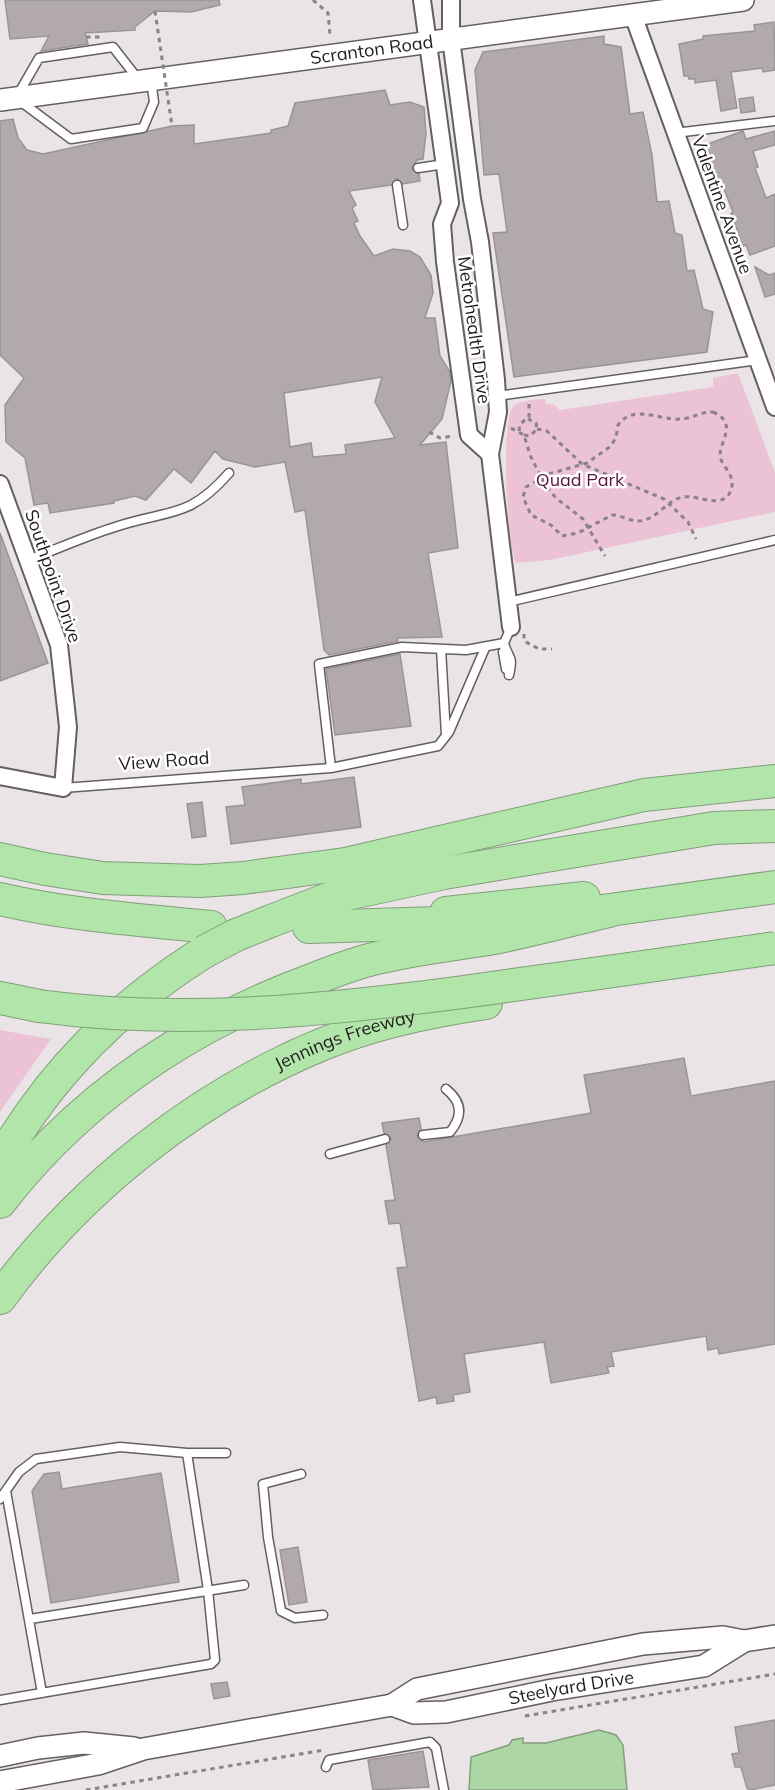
<svg xmlns="http://www.w3.org/2000/svg" width="775" height="1790" viewBox="0 0 775 1790" font-family="Mulish,sans-serif">
	<style>
		.green { fill: #ecc2d6 }
		.water { fill: #acd7a5; stroke: #829f7c; stroke-width: 1.5 }
		.building { fill: #b1a9ad; stroke: #9b9497; stroke-width: 1.5; fill-rule: evenodd }
		.lines { fill: none; stroke-linecap: round; stroke-linejoin: round }
		.service-casing { stroke: #665f62; stroke-width: 11 }
		.minor-casing { stroke: #665f62; stroke-width: 20 }
		.tertiary-casing { stroke: #665f62; stroke-width: 24 }
		.motorway-casing { stroke: #7f9f79; stroke-width: 34 }
		.path { stroke: #888385; stroke-width: 3; stroke-dasharray: 4.5 4.5; stroke-linecap: butt }
		.service { stroke: #fff; stroke-width: 8 }
		.minor { stroke: #fff; stroke-width: 16 }
		.tertiary { stroke: #fff; stroke-width: 21 }
		.motorway { stroke: #b2e5aa; stroke-width: 32 }
		.motorway-bridge-casing { stroke: #7f9f79; stroke-width: 34; stroke-linecap: butt }
		.path-bridge { stroke: #888385; stroke-width: 3; stroke-dasharray: 4.5 4.5; stroke-linecap: butt }
		.motorway-bridge { stroke: #b2e5aa; stroke-width: 32 }
		.labels { text-anchor: middle; stroke-width: 5; stroke-linejoin: round; paint-order: stroke }
		.street-label { font-size: 18px; fill: #1f1c1d; stroke: #fff }
		.park-label { font-size: 18px; fill: #5a133e; stroke: #fff }
	</style>
	<rect width="100%" height="100%" fill="#ebe4e7"/>
	<path class="green" d="M738,373L775,473V512L550,560L516,563C507,544 500,417 514,406C522,399 536,400 545,399L546,404H553L560,410L713,387V378Z
		M0,1030L51,1039L0,1112Z"/>
	<path class="water" d="M599,1730L616,1735L623,1745L627,1790H469L471,1757L509,1745L512,1740L523,1738V1743H546Z"/>
	<path class="building" d="M5,0H219L220,5L191,12L155,11L135,27V30L85,33L88,44L41,51L49,36L10,39Z
		M774,22L775,70L763,72L762,68L731,72L737,108L721,111L716,80L695,83V79H689L688,76H684L679,44L703,39V36L755,31L754,25Z
		M604,36V44L621,47L630,114L643,112L652,155L657,202L669,201L675,233L682,235L687,271L694,270L703,309L713,312L707,352L514,377L493,233L507,232L499,174L484,175L475,70L483,52Z
		M385,90L390,105L410,102L424,107L426,134L423,159L417,160L412,168L419,174L420,181L403,184L397,179L391,185L349,191L356,205L352,208L358,221L354,223L360,236L374,256L393,249L410,251L420,257L431,275L433,293L425,318H435L440,356L450,372L451,381L442,419L420,445L446,442L458,548L428,553L442,637L397,638L398,641L329,655L324,650L305,510L295,512L285,462L255,467L223,459L215,451L191,483L174,469L146,500L135,496L114,501V503L50,513L48,503L34,505L25,458L6,442L5,405L24,378L0,355V121L13,119L18,138L27,150L43,154L172,126L194,125V144L271,133V130L288,126L295,103ZM382,377L375,402L395,438L345,445L346,454L313,457L311,443L290,447L284,393Z
		M753,97L755,111L741,113L739,99Z
		M743,131L746,139L775,131V145L753,151L758,167L755,168L766,198L775,194V246L750,255L746,245L743,246L731,213L733,212L722,184L719,185L705,145Z
		M755,267L769,275L775,273V294L765,297Z
		M0,533L48,663L0,681Z
		M400,654L411,726L335,735L326,669Z
		M354,777L361,827L231,844L226,807L245,805L242,787L301,779V784Z
		M202,802L206,836L192,838L187,804Z
		M684,1058L691,1096L775,1081V1344L719,1354L718,1348L708,1350L706,1336L611,1352L614,1366L607,1367L609,1373L551,1383L544,1342L464,1354L470,1392L453,1395L454,1401L437,1404L436,1397L419,1401L397,1268L407,1267L400,1223L389,1224L385,1201L395,1200L386,1145L391,1138L384,1133L382,1123L419,1118L421,1129L417,1136L424,1142L591,1113L584,1075Z
		M59,1472L62,1489L161,1473L179,1582L51,1603L32,1491L44,1474Z
		M298,1547L307,1602L289,1605L280,1550Z
		M227,1682L230,1696L214,1699L211,1684Z
		M775,1720V1785L750,1790L747,1788L741,1767H735L732,1754L739,1753L735,1727Z
		M423,1751L429,1787L373,1790L368,1760Z"/>
	<g class="lines">
		<defs>
			<path id="service" d="M138,79L113,47L39,58L16,98L71,139L143,128L154,102L151,80
				M675,133L775,121
				M418,168L445,164
				M397,185L403,225
				M497,396L758,360
				M28,560C57,549 86,536 115,527C168,509 188,520 229,473
				M508,602L775,540
				M504,643C508,659 514,654 509,675
				M441,649L446,735
				M505,649L503,652L506,669L509,672
				M331,768L319,664L402,647L466,650L504,643L511,627
				M63,788L331,768L438,746L449,732L485,648
				M423,1135L450,1132C463,1116 462,1102 446,1089
				M330,1154L385,1139
				M301,1474L263,1484L268,1537L281,1611L295,1618L323,1615
				M6,1491L42,1693
				M0,1499L19,1472L36,1459L120,1447L187,1453H226
				M30,1619L244,1585
				M0,1700L211,1664L215,1660L208,1590L187,1453
				M326,1767L329,1760L430,1742L436,1748L444,1790"/>
			<path id="minor" d="M422,0L450,203L442,224L445,262L469,435L490,454
				M451,0V39L472,199L480,242L496,380L498,412L490,454L511,627
				M633,15L775,407
				M0,484L59,645L68,727L63,788L0,776"/>
			<g id="tertiary">
				<path id="s1" d="M0,100L743,0"/>
				<path id="s2" d="M392,1705L414,1713L446,1712L552,1690L704,1666L744,1641"/>
				<path d="M0,1756L38,1748L84,1743L134,1748"/>
				<path d="M0,1782L98,1764L143,1749L392,1705L417,1689L643,1644L723,1637L744,1641L775,1636"/>
			</g>
			<g id="motorway">
				<path d="M0,859L45,869L103,878L200,881L243,878L345,864L644,795L775,781"/>
				<path d="M0,899C69,915 140,920 211,927"/>
				<path d="M446,913L584,898"/>
				<path d="M588,913L775,887"/>
				<path d="M271,921L333,897L444,873L714,828L775,826"/>
				<path d="M309,927L470,922"/>
				<path d="M0,998L39,1006"/>
				<path d="M0,1161C52,1072 117,1007 204,952"/>
				<path d="M0,1202C75,1105 175,1035 288,989C315,979 342,967 369,960C411,949 452,945 494,938C533,930 571,920 609,911"/>
				<path id="s3" d="M0,1298C79,1189 198,1095 323,1044C374,1023 431,1011 486,1003"/>
			</g>
		</defs>
		<use href="#service" class="service-casing"/>
		<use href="#minor" class="minor-casing"/>
		<use href="#tertiary" class="tertiary-casing"/>
		<use href="#motorway" class="motorway-casing"/>
		<path class="path" d="M313,0L328,13L330,35
			M86,37H100
			M713,412C739,423 719,441 720,457C723,467 734,475 732,486C727,513 698,494 683,497C666,500 657,520 639,521C629,521 621,515 612,515L578,533L562,536L551,525L531,515L523,497L526,487L549,474L587,463L611,446L616,437L618,425C634,403 660,421 681,419C692,419 701,411 713,412Z
			M511,428L524,435L530,455L545,485L556,498L583,519L605,556
			M537,429L547,431L582,464L664,499L688,522L696,539
			M519,431L520,424L529,417V403
			M429,432L440,438L453,436
			M524,435L530,436L537,429L536,423L528,419
			M524,634V641L539,649H552
			M525,1716L775,1674
			M86,1790L324,1750"/>
		<use href="#service" class="service"/>
		<use href="#minor" class="minor"/>
		<use href="#tertiary" class="tertiary"/>
		<use href="#motorway" class="motorway"/>
		<defs>
			<path id="motorway-bridge" d="M204,952L236,935L271,921
				M39,1006C178,1025 318,1011 456,993C562,979 669,963 775,948"/>
		</defs>
		<use href="#motorway-bridge" class="motorway-bridge-casing"/>
		<path class="path-bridge" d="M155,11L172,126"/>
		<use href="#motorway-bridge" class="motorway-bridge"/>
	</g>
	<g class="labels">
		<g class="street-label">
			<text dy="6" stroke="none"><textPath href="#s1" startOffset="375">Scranton Road</textPath></text>
			<text transform="translate(722 205) rotate(70)" y="6">Valentine Avenue</text>
			<text transform="translate(474 330) rotate(82)" y="6">Metrohealth Drive</text>
			<text transform="translate(53 576) rotate(71)" y="6">Southpoint Drive</text>
			<text transform="translate(164 761) rotate(-4)" y="6">View Road</text>
			<text dy="6" stroke="none"><textPath href="#s3" startOffset="438">Jennings Freeway</textPath></text>
			<text dy="6" stroke="none"><textPath href="#s2" startOffset="183">Steelyard Drive</textPath></text>
		</g>
		<g class="park-label">
			<text x="580" y="486">Quad Park</text>
		</g>
	</g>
</svg>
